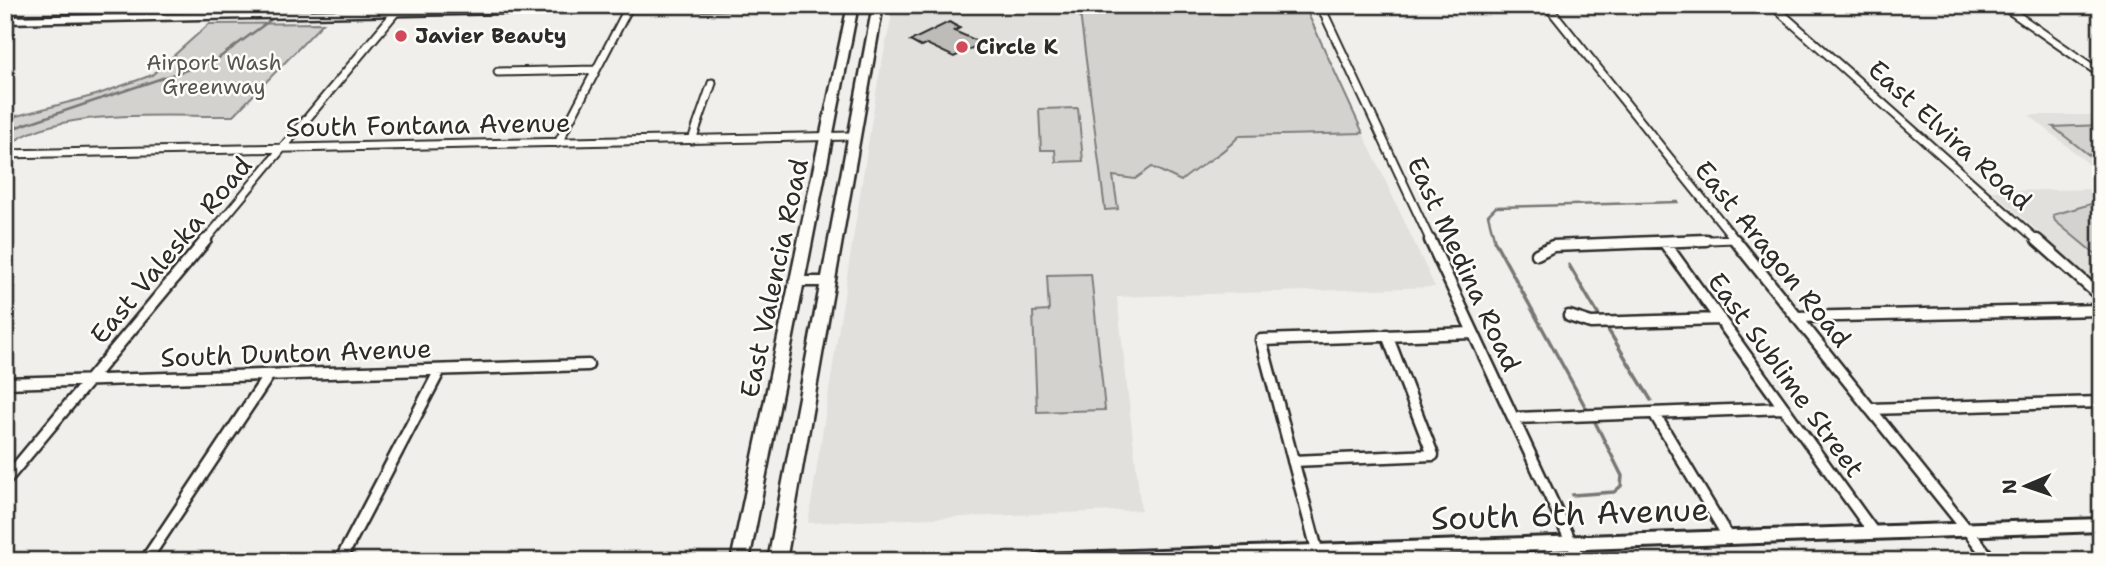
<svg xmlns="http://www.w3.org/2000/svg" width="2106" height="566" viewBox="0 0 2106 566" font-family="'Shantell Sans',sans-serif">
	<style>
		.built { fill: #e1e0dc }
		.green { fill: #d3d2cf; stroke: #7f7e7d; stroke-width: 2 }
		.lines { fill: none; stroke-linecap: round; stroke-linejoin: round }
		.stream-far1 { stroke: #777775; stroke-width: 2.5 }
		.stream { stroke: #777775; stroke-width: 3.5 }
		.building { fill: #bdbcb8; stroke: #2b2b2b; stroke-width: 2 }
		.street-far1-casing { stroke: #2b2b2b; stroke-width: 11 }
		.street-casing { stroke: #2b2b2b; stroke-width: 15 }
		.secondary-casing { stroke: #2b2b2b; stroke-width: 6 }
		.primary-casing { stroke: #2b2b2b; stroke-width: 5 }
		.street-far1 { stroke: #fdfcf7; stroke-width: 7 }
		.street { stroke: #fdfcf7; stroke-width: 10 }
		.secondary { fill: #fdfcf7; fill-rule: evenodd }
		.primary { fill: #fdfcf7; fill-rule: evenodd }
		.poi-dot { fill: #d1495b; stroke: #fdfcf7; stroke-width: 2.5 }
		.labels { text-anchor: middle; stroke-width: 5; stroke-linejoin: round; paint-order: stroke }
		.far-poi-label { font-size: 21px; font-weight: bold; fill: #2b2b2b; stroke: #fdfcf7; text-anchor: start }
		.far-park-label { font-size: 21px; fill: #555554; stroke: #fdfcf7 }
		.street-label { font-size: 26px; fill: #2b2b2b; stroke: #fdfcf7 }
		.near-street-label { font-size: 32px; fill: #2b2b2b; stroke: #fdfcf7 }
	</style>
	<rect width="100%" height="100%" fill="#f0efeb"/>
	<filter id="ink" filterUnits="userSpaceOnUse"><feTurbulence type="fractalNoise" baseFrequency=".0143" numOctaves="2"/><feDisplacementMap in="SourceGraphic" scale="14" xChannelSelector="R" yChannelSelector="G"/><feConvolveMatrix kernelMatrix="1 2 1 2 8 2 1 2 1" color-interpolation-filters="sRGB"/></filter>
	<g filter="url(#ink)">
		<path class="built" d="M1079,5L1105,210L1118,209L1107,140L1363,133L1435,287L1117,297L1141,510L808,523L878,81L892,15Z
			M2029,115H2101V174Z
			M2101,189V287L1992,191Z"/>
		<path class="green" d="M1079,5H1304L1363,133L1239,136C1223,155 1199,165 1181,181L1152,167L1135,179L1113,176L1118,209L1105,210Z
			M323,23L233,116C168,117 54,106 5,148V119L96,95L152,75L209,24Z
			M1078,108L1083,161L1056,162L1055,150H1041L1039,109Z
			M2101,125V159L2089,155L2053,127Z
			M2101,201V255L2095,254L2055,221L2053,215Z
			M1091,274L1105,410L1037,412L1033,312L1049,311L1047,275Z"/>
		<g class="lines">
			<path class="stream-far1" d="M5,131L216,60L291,5
				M1495,242L1488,215L1496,207L1678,202"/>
			<path class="stream" d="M1494,240L1586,408
				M1569,265L1599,316
				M1607,328L1651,400
				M1572,495L1614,492L1621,486L1622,476L1595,422"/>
		</g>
		<path class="building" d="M949,22L960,28L954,31L982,43L954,57L927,44L921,47L910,41Z"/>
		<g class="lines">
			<defs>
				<path id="street-far1" d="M1320,5L1431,242
					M1547,5L1737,242
					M1772,5L2039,242
					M2002,5L2101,74
					M498,72L596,70
					M692,140L712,83
					M558,143L628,9
					M5,154L852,136
					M204,242L395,13
					M1661,242L1734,239"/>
				<path id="street" d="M1430,240L1580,561
					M1735,240L1992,561
					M2037,240L2101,297
					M1664,242L1874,533
					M1537,254L1553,246L1706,240
					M1569,316L1591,323L1720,319
					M1796,317L2101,310
					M5,383L588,365
					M1870,409L2101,402
					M1654,413L1728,537
					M1513,418L1784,408
					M1293,461L1433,455L1387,335
					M5,481L206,240
					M1317,550L1261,340L1473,333
					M145,561L269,375
					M340,561L440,370"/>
				<path id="secondary" d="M2101,519V531L1238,561H1033L1035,556L1041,554Z"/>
				<path id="primary" d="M597,5H767L762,8L5,23V17Z
					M848,5H858L805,277H822L873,5H883L786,561H768L820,286H803L749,561H731Z"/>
			</defs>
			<use href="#street-far1" class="street-far1-casing"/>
			<use href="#street" class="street-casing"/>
			<use href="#secondary" class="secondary-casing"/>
			<use href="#primary" class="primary-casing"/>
			<use href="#street-far1" class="street-far1"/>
			<use href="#street" class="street"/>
			<use href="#secondary" class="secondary"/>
			<use href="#primary" class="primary"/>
		</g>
	</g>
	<g class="poi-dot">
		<circle cx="401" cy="36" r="7"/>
		<circle cx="962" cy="47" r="7"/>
	</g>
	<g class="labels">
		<g class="far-poi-label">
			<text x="415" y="43">Javier Beauty</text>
			<text x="976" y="54">Circle K</text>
		</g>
		<g class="far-park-label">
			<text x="214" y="70">Airport Wash<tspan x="214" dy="24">Greenway</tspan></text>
		</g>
		<g class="street-label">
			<text transform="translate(428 125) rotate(-1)" y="9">South Fontana Avenue</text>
			<text transform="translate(1950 135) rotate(42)" y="9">East Elvira Road</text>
			<text transform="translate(171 250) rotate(-50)" y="9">East Valeska Road</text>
			<text transform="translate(1773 254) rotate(51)" y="9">East Aragon Road</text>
			<text transform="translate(1464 264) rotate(65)" y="9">East Medina Road</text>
			<text transform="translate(774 278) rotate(-78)" y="9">East Valencia Road</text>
			<text transform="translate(296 353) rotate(-2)" y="9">South Dunton Avenue</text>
			<text transform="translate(1786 375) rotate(54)" y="9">East Sublime Street</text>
		</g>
		<g class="near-street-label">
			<text transform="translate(1570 514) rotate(-2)" y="11">South 6th Avenue</text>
		</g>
	</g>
	<rect width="2106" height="566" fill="none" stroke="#fdfcf7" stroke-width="28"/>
	<rect x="14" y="14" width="2078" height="538" fill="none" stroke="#2b2b2b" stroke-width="2.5" filter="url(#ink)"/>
	<g transform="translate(2026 486) rotate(268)" stroke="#fdfcf7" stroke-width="5" paint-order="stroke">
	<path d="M0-5L12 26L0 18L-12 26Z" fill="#2b2b2b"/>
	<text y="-10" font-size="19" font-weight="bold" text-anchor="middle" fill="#2b2b2b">N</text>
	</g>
</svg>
